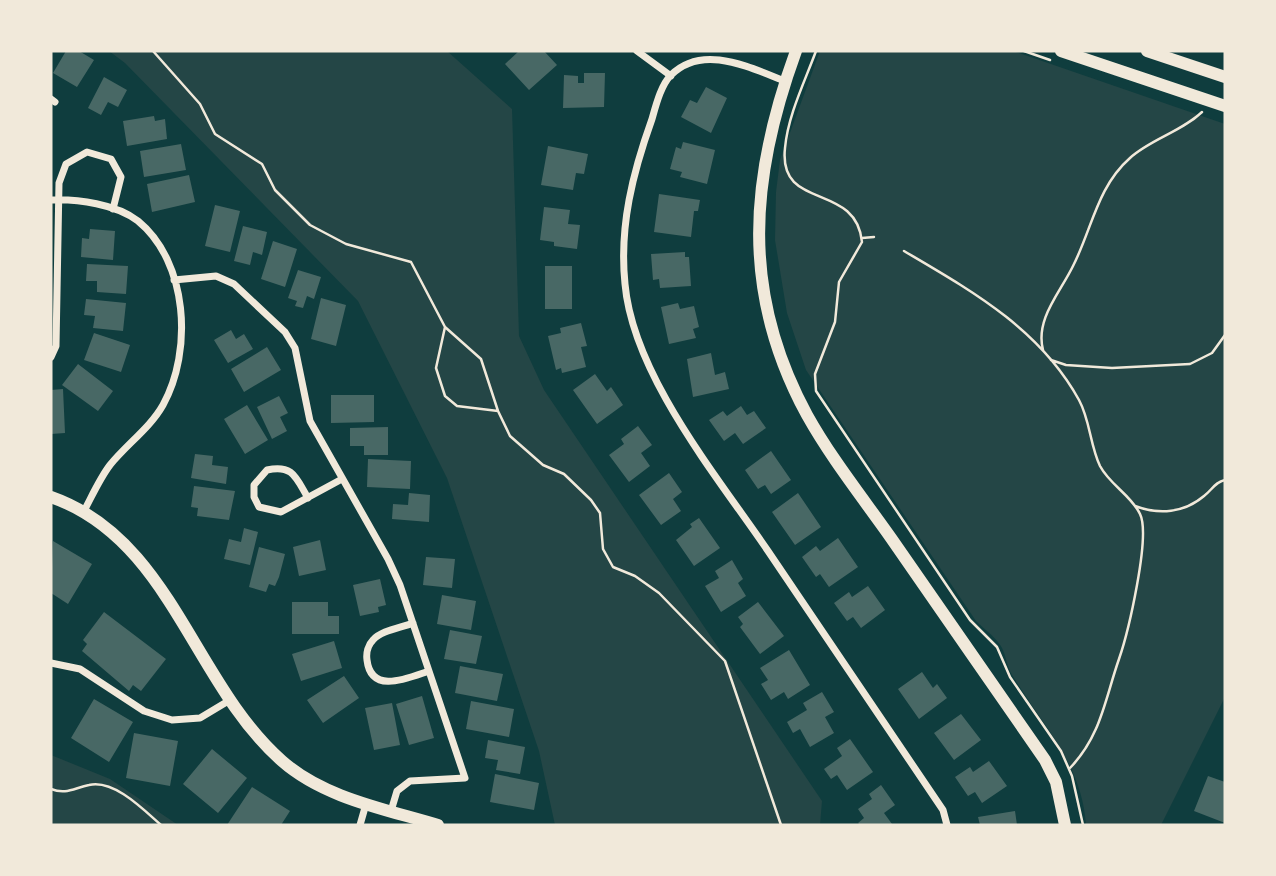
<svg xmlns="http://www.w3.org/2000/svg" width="1276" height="876" viewBox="0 0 1276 876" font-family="Cabin,sans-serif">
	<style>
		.green { fill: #244646 }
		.building { fill: #486865 }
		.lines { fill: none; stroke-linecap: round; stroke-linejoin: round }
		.path { stroke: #f1e9da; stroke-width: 2.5 }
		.minor { stroke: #f1e9da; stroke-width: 7 }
		.tertiary { stroke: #f1e9da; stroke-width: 12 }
	</style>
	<rect width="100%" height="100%" fill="#0f3d3e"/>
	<path class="green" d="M109,51H447L512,109L519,336L544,390L822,801L820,825H555L539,751L447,478L358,301L125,63Z
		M820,51H1013L1225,124V697L1161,825H1086C1082,763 1041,724 1011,673C1007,666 1006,656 1002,648C997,638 984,629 976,621L806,370L787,313L775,240L776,192L780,160Z
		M51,755L110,779L178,825H51Z"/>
	<path class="building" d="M66,51H79L94,60L77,87L53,73Z
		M519,51H544L557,65L529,90L505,64Z
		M584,73H605L604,107L563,108L564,75L578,76V83H584Z
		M104,77L127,90L118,107L108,102L101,115L88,108Z
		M706,87L727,98L711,133L681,117L690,100L697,103Z
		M154,116L155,121L165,119L167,139L127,146L123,121Z
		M683,142L715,150L707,184L680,177L682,172L670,169L676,147L681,149Z
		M181,144L186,170L144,177L140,151Z
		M548,146L588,154L584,174L576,173L573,190L541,185Z
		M189,175L195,202L152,212L147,184Z
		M659,194L700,200L698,211H694L691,237L654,232Z
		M215,205L240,211L230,252L205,246Z
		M544,207L570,210L568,224L580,225L577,249L554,246V242L540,240Z
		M243,226L267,232L262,255L253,252L250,265L234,261Z
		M90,229L115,231L113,260L81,257L82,238L89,239Z
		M273,241L297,249L285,287L261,279Z
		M685,252V257H689L691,286L660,288L659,279L653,280L651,254Z
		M87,264L128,266L126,294L97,292V281H86Z
		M545,266H572V309H545Z
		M298,270L321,277L314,299L307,296L303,308L295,306L297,301L288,298Z
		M321,298L346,305L336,346L311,339Z
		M86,299L126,303L123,331L93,328L95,316L84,315Z
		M678,303L680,309L694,306L699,327L693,329L696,338L669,344L661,307Z
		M581,323L587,346L581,347L586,367L562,373L561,368L556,370L548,336L561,333L560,328Z
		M231,330L236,339L244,334L253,349L228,363L214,340Z
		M94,333L130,345L121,372L84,360Z
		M267,347L281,370L244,392L231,369Z
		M711,353L715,375L725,372L729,389L693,397L687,359Z
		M78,364L113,391L98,411L62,385Z
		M595,374L607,391L611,387L623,405L597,424L573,390Z
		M63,389L65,433L51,434V390Z
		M331,395H374V422L331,423Z
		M279,396L288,413L280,417L287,431L272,439L257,407Z
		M247,405L268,440L245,454L224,419Z
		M741,406L747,415L754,411L766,428L743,444L735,433L724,441L709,420L723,411L727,416Z
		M638,426L652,445L641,453L650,466L629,482L609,455L624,444L621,439Z
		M388,427V455H364V446H350V428Z
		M771,451L791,480L771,494L765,485L758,489L745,470Z
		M195,454L213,456L212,465L228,467L226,484L191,478Z
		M368,459L411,461L410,489L367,487Z
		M669,473L682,492L673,499L681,511L661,525L639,495Z
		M194,486L235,491L229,520L197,516L198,508L191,507Z
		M409,493L430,495L429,522L392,519L393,504L408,505Z
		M798,493L821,527L795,545L772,512Z
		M699,518L720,548L694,566L676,540L692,527L690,524Z
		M244,528L258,532L250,565L224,559L229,539L241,542Z
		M838,538L858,567L829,587L820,574L816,577L802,557L816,546L820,551Z
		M320,540L326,570L299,576L293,547Z
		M53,541L92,564L68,604L51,593Z
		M259,547L285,554L279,577L275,586L269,584L266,592L249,587Z
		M426,557L455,559L452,588L423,585Z
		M732,560L743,579L738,583L746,596L721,612L705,586L719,578L715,571Z
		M380,579L386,605L378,607L379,612L360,616L353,585Z
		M868,586L885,610L861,628L853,617L847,621L834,603L849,592L852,597Z
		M442,595L476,601L471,630L437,624Z
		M292,602H328V616H339V634H292Z
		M758,602L784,636L760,654L740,627L743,624L738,617Z
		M104,612L166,659L141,691L133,685L129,691L82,651L87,644L83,640Z
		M450,630L482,636L476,664L444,659Z
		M334,641L342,668L301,681L292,654Z
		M789,650L810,685L788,699L784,692L771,700L761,684L768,680L760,668Z
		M460,666L503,674L497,701L455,693Z
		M922,672L933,688L937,684L947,698L919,719L898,689Z
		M344,676L359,698L323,723L307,700Z
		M822,692L834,712L825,717L834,733L810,747L800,729L793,733L787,722L807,710L803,703Z
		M422,696L434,738L409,745L396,704Z
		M94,699L133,722L109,762L71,738Z
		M471,701L514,709L509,737L466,729Z
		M392,703L400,745L374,750L365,708Z
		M961,714L981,740L954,760L934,733Z
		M134,733L178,741L170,786L126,778Z
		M850,739L873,772L847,790L837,775L831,779L824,769L842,756L837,748Z
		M488,740L525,747L520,774L496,770L498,760L485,758Z
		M212,749L247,778L218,813L183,784Z
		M989,761L1007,786L982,803L975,792L968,796L955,777L970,767L973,772Z
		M495,774L539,783L534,810L490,802Z
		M1208,776L1225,782V823L1194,811Z
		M881,785L895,805L884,813L892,824L860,825L858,823L864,818L858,809L872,799L869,794Z
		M252,787L290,811L281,825H227Z
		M1015,811L1017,825H980L978,817Z"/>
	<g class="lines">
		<path class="path" d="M153,51L200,104L215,134L262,164L275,190L310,225L346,244L411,262L445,327L436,368L445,396L457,406L498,411
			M816,51C805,81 788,115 785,148C778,212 856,181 862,242L839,282L835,322L815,374L816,391L970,620L997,647L1010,677L1061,751L1072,776L1083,825
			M1024,51L1050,60
			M862,238L874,237
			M904,251C972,291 1040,329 1079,400C1090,420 1090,445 1100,466C1110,485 1131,495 1140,514C1151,536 1128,633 1119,659C1105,699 1101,736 1070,768
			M445,327L481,359L498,411L510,436L543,465L564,474L591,500L600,513L603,549L613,567L635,576L659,593L725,661L781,825
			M1043,350C1035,319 1060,293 1073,266C1092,229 1097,187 1130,158C1151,139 1181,132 1202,112
			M1051,360L1066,365L1112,368L1190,364L1212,353L1225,335
			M1135,506C1159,515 1184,513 1204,496C1212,490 1215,482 1225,480
			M51,789C66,795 74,788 89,785C114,779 144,810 161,825"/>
		<path class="minor" d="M637,51L671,76
			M785,81C750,68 703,43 671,75C661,85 656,105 652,119C633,172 619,226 625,284C633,375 717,476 768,551C826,637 884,723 943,810L947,825
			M51,99L55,102
			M51,200C78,199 116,204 138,221C188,262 193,351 163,405C150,428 127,444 110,465C100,478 92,496 84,511
			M174,280L216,276L234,284L285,332L295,348L310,421L388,559L400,585L465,778L410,781L397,791L391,811
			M51,357L56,346L59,183L66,164L87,152L111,159L121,177L113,209
			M308,498C296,478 293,464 267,470L254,485V497L259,507L281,512L342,479
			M413,623C401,628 382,630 373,640C368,645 366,653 367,660C371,695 408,678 429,671
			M51,663L80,669L144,711L172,720L200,718L230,700
			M360,825L366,804"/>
		<path class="tertiary" d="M796,51C750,177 740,292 807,415C831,458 862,497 891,538C942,612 994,686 1045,760L1056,782L1065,825
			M1061,51L1225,106
			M1147,51L1225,77
			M51,497C171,539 193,683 282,761C324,798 385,809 438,825"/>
	</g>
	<rect width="1276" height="876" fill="none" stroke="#f1e9da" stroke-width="105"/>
</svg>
